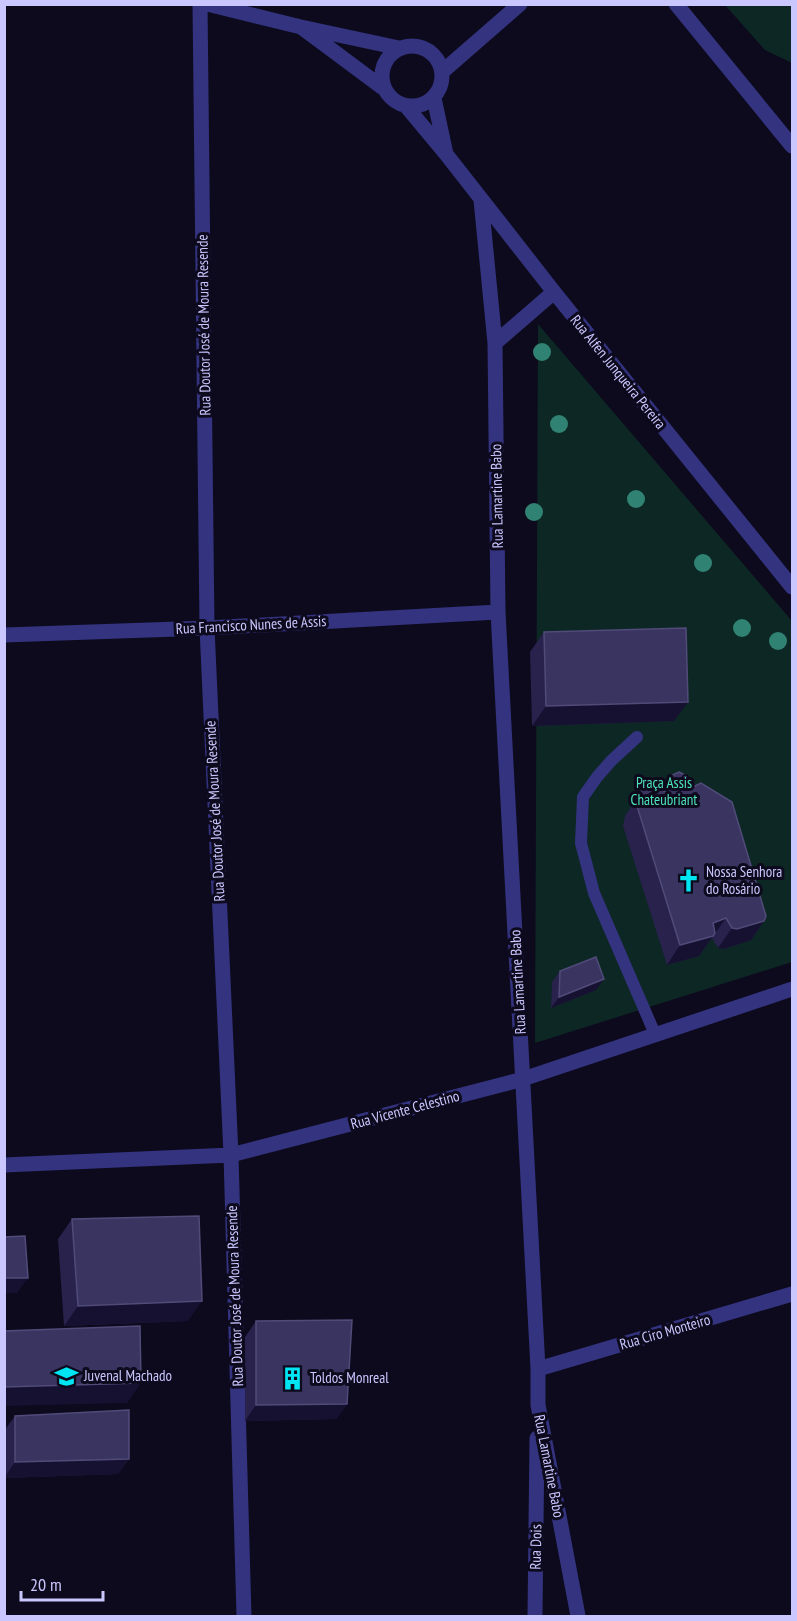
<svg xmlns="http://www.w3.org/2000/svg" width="797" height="1621" viewBox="0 0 797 1621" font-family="'PT Sans Narrow',sans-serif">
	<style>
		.green { fill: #0d2725 }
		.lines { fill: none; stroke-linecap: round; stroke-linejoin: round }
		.lane { stroke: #33337f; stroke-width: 12 }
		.street { stroke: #33337f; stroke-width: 15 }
		.tree { fill: #308272 }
		.wall { fill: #28224c }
		.shaded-wall { fill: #161131 }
		.building { fill: #3a3460; stroke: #504b79; stroke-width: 1.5 }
		.labels { text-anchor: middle; stroke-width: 6; stroke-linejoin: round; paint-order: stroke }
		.street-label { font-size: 15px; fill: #cac7ff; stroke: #0d0a1d }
		.park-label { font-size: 15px; fill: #4de4b7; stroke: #0d0a1d }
		.poi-label { font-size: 15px; fill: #cac7ff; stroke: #0d0a1d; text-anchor: start }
	</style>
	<rect width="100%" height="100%" fill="#0d0a1d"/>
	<path class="green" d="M725,5H792V63L765,50Z
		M538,324L792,621V962L535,1043Z"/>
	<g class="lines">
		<path class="lane" d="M637,737L611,761L597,777L583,797L581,843L594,893L655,1034"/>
		<path class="street" d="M200,4L207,628L231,1155L244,1616
			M207,4L301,27
			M676,4L792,146
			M382 76a30 30 0 1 1 60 0a30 30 0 1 1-60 0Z
			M442,72L520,4
			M383,88L301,27L399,48
			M406,106L446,154L434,98
			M446,154L554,292L792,587
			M481,200L495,343L498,612L538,1369V1405L578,1616
			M495,343L554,292
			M4,635L207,628L498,612
			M4,1165L231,1155L523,1079L792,989
			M538,1369L792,1294
			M535,1616L537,1438"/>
	</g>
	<g class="tree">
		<circle cx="542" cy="352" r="9"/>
		<circle cx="559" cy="424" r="9"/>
		<circle cx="636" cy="499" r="9"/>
		<circle cx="534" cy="512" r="9"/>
		<circle cx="703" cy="563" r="9"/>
		<circle cx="742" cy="628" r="9"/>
		<circle cx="778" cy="641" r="9"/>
	</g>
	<path class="wall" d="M544,632L674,721L532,726L530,652Z
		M670,776L687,780L764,921L751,940L724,949L718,948L712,938L699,956L667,965L623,826L625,816L642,790L661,789Z
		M560,971L596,990L551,1008L552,982Z
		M72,1219L188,1321L64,1326L58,1239Z
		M256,1321L347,1404L336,1419L245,1421V1337Z
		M15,1416L129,1459L118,1474L4,1478V1431Z"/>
	<path class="shaded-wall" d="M688,702L674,721L532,726L546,706Z
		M726,918L699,956L667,965L680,945L713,923Z
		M764,921L751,940L724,949L718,948L732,928Z
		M604,979L596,990L551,1008L559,997Z
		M4,1278H28L17,1293H4Z
		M202,1301L188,1321L64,1326L78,1306Z
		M141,1383L127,1403L4,1406V1387Z
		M347,1404L336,1419L245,1421L256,1405Z
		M129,1459L118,1474L4,1478L15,1462Z"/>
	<path class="building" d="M686,628L688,702L546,706L544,632Z
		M679,772L687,776V780L690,785L695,786L701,783L732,802L766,916L764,921L737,929L732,928L726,918L713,923L715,933L713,936L680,945L637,806L639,796L642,790L647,786H657L665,792L670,776Z
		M596,957L604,979L559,997L560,971Z
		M199,1216L202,1301L78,1306L72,1219Z
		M25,1236L28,1278H4V1237Z
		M352,1320L347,1404L256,1405V1321Z
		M140,1326L141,1383L4,1387V1331Z
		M129,1410V1459L15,1462V1416Z"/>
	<defs>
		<symbol id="church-bare" viewBox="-9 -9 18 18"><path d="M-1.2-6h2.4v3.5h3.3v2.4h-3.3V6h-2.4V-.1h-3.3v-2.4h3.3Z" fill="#00e5f2" stroke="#0d0a1d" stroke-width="2.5" paint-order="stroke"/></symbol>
		<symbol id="school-bare" viewBox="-9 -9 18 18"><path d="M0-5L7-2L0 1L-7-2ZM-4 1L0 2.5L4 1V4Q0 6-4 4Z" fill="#00e5f2" stroke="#0d0a1d" stroke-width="2.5" paint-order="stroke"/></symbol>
		<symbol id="building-bare" viewBox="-9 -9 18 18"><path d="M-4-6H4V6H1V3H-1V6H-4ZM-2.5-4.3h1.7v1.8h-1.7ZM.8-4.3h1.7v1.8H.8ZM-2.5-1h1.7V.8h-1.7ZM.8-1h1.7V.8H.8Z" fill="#00e5f2" stroke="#0d0a1d" stroke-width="2.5" paint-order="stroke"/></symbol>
	</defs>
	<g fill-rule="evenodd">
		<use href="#church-bare" x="672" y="864" width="33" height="33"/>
		<use href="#school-bare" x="50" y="1360" width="33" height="33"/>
		<use href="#building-bare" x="276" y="1362" width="33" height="33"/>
	</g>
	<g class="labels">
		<g class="street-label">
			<text transform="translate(204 325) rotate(-91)" y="5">Rua Doutor José de Moura Resende</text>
			<text transform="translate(618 372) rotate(51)" y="5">Rua Alfen Junqueira Pereira</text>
			<text transform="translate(497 496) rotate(-91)" y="5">Rua Lamartine Babo</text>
			<text transform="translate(251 625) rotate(-3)" y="5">Rua Francisco Nunes de Assis</text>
			<text transform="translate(215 811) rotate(-93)" y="5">Rua Doutor José de Moura Resende</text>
			<text transform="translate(518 982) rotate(-93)" y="5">Rua Lamartine Babo</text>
			<text transform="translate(405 1110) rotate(-15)" y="5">Rua Vicente Celestino</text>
			<text transform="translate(235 1296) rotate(-92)" y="5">Rua Doutor José de Moura Resende</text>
			<text transform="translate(665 1332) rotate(-16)" y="5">Rua Ciro Monteiro</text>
			<text transform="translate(549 1466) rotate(79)" y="5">Rua Lamartine Babo</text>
			<text transform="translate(536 1547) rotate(-89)" y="5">Rua Dois</text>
		</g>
		<g class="park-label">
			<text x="664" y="788">Praça Assis<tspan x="664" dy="17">Chateubriant</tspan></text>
		</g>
		<g class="poi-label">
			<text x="706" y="877">Nossa Senhora<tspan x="706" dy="17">do Rosário</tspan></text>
			<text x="84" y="1381">Juvenal Machado</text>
			<text x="310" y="1383">Toldos Monreal</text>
		</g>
	</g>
	<rect width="797" height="1621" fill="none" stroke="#cac7ff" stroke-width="12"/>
	<path d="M21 1591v9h82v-9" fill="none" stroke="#cac7ff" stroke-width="3"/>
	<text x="30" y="1591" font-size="18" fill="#cac7ff" stroke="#0d0a1d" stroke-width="4.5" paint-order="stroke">20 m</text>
</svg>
